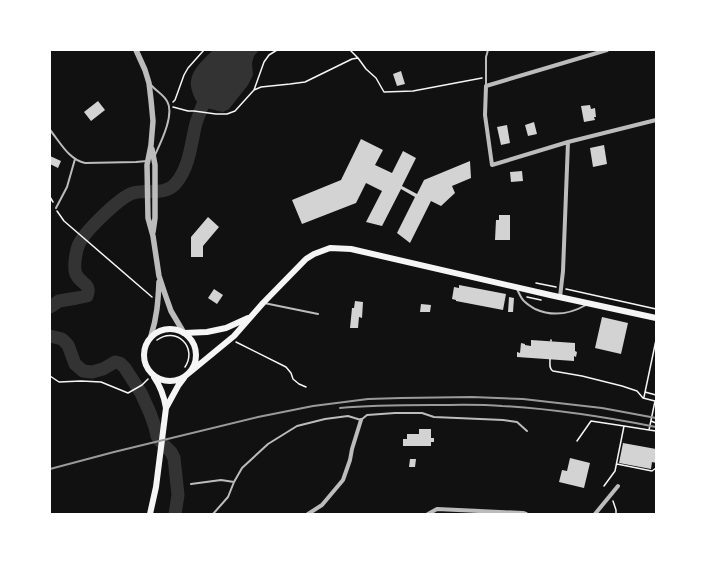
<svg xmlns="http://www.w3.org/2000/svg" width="706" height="564" viewBox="0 0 706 564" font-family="'Source Sans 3',sans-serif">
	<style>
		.water { fill: #333 }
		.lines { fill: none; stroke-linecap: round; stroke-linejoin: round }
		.river { stroke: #333; stroke-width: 13 }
		.building { fill: #d3d3d3 }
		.path { stroke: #f5f5f5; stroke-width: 1.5 }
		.service { stroke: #bcbcbc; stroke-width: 2 }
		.minor { stroke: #bcbcbc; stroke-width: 4 }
		.tertiary { stroke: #bcbcbc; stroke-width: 5.5 }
		.secondary { stroke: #f5f5f5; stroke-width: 6 }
		.rail { stroke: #9a9a9a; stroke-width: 2 }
	</style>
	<rect width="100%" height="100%" fill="#111"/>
	<path class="water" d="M213,50H259L254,56L252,63L253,75L248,85L229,109L223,112L202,107C197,103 195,99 193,94C192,90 190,85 191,81C192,69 205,58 213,50Z"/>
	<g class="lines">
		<path class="river" d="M50,307L59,301L77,298L87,296C92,283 80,284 76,274C73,268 76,250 79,244C85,231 120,197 133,193C148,189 166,196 176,183C190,166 191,143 196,123C199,114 203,104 207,95L210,91
			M50,336L62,339L68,345L75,364L83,371L92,372L103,369L115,362L120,363L125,368L141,393L150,413L155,427L157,436L160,441L171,452L174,458L178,495L175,514"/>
	</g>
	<path class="building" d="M401,71L405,84L397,86L393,74Z
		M98,101L105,110L91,121L84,112Z
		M590,105L591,109L595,108L596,117H594L595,120L584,122L581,106Z
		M534,122L537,134L528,136L525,125Z
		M507,125L510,143L501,145L497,127Z
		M361,139L383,150L375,165L392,173L403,151L416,158L402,186L417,194L424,180L470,161L471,178L452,186L455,193L441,206L431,201L410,243L397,233L415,197L401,189L382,226L366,222L382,191L366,183L356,203L302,224L292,200L341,180Z
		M604,145L607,164L593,167L590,148Z
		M50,156L61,161L58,168L50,164Z
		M522,171L523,181L511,182L510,172Z
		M499,215H510V240H495L496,220H499Z
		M208,217L219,227L203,246V257H191V237Z
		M459,285L506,294L503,310L456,301V300L452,299L454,287L459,288Z
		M214,289L223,295L217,304L208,298Z
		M509,297L514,298L513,312H508Z
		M355,301L363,302L362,318L359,317L358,328H350L352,308H354Z
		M421,304L431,305L430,312H420Z
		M602,317L628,323L621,354L595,348Z
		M531,340L575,343V351L577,352L576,357L574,356V361L517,357V352L520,353L521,343L525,344V345L531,346Z
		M419,429H431V438H434V442H431V446H403V439H407V434H419Z
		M623,443L656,449V463L652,462L651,469L619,463Z
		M570,458L590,463L584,488L559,482L562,470L567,471Z
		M410,459H416L415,467H409Z"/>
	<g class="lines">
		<path class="path" d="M350,50L358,58L366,69L376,78L384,92L413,91L482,78
			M254,90L261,87L290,84L305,82L352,59L358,58
			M173,102L175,100L184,75L188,68L204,50
			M173,107L188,111H194L216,114H227L235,111L254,90L264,62L269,55L277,50
			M50,197L53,202
			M57,211L64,221L152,297
			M536,283L556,287
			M566,289L656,309
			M527,297L541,300
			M157,340C176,326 198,347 185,367
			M551,340V341
			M236,342L286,367L291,373L293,379L299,384L306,387
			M550,359C550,364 549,369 553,371L582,376L622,386L637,391L643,398L655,401L649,430L656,431
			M50,376L59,382L81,381L101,382L128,393L142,385L148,379
			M645,392L656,395
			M644,397L656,340
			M651,421L656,423
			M577,441L591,421L624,426
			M617,464L652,471L656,468
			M604,486L615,471L624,426L649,430
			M613,501L616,510V514"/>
		<path class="service" d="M151,85C156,91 163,94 167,101C175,114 161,142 155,155
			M486,86V57L488,50
			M50,130C60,142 69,160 85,163L136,162L147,161
			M56,208L67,187L75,159
			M517,289C519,293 521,299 525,302C528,305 532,307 535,309C553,317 570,314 586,305
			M264,303L318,314
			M191,484L221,480L234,482
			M213,514L228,497L234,482L242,468L268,444L297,426L325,419L348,416L361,420L367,415L395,413H422L434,417L503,420L517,422L527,431"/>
		<path class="minor" d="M568,142L492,165L485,115L486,86L607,50
			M560,297L563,271L568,142L656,120
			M308,514L322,505L343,480L350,460L352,449L361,420
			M428,514L437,509L523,513L526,514
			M595,514L618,486"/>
		<path class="tertiary" d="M136,50L145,70L149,83L151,100L153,121L151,145L147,165L148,218L153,236L159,276L165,294L171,311L184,333
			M152,149L155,165V218L153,232
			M151,336C157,317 158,302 159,282"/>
		<path class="secondary" d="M144 355a26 26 0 1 1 52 0a26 26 0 1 1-52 0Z
			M184,333L207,332L226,328L248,318
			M189,373L234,336L263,303L306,259L314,254L330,248L351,249L550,295L656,318
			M154,377C161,387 164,396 166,408
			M150,514L156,487L166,408L178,386L184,378"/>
		<path class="rail" d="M340,408C371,405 401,405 432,405C455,405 479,404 502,406C554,409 605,417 656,427
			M50,469L114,452L258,417L313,406L368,399L401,398L472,397L523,399L602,408L656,418"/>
	</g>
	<rect width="706" height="564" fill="none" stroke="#ffffff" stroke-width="102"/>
</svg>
